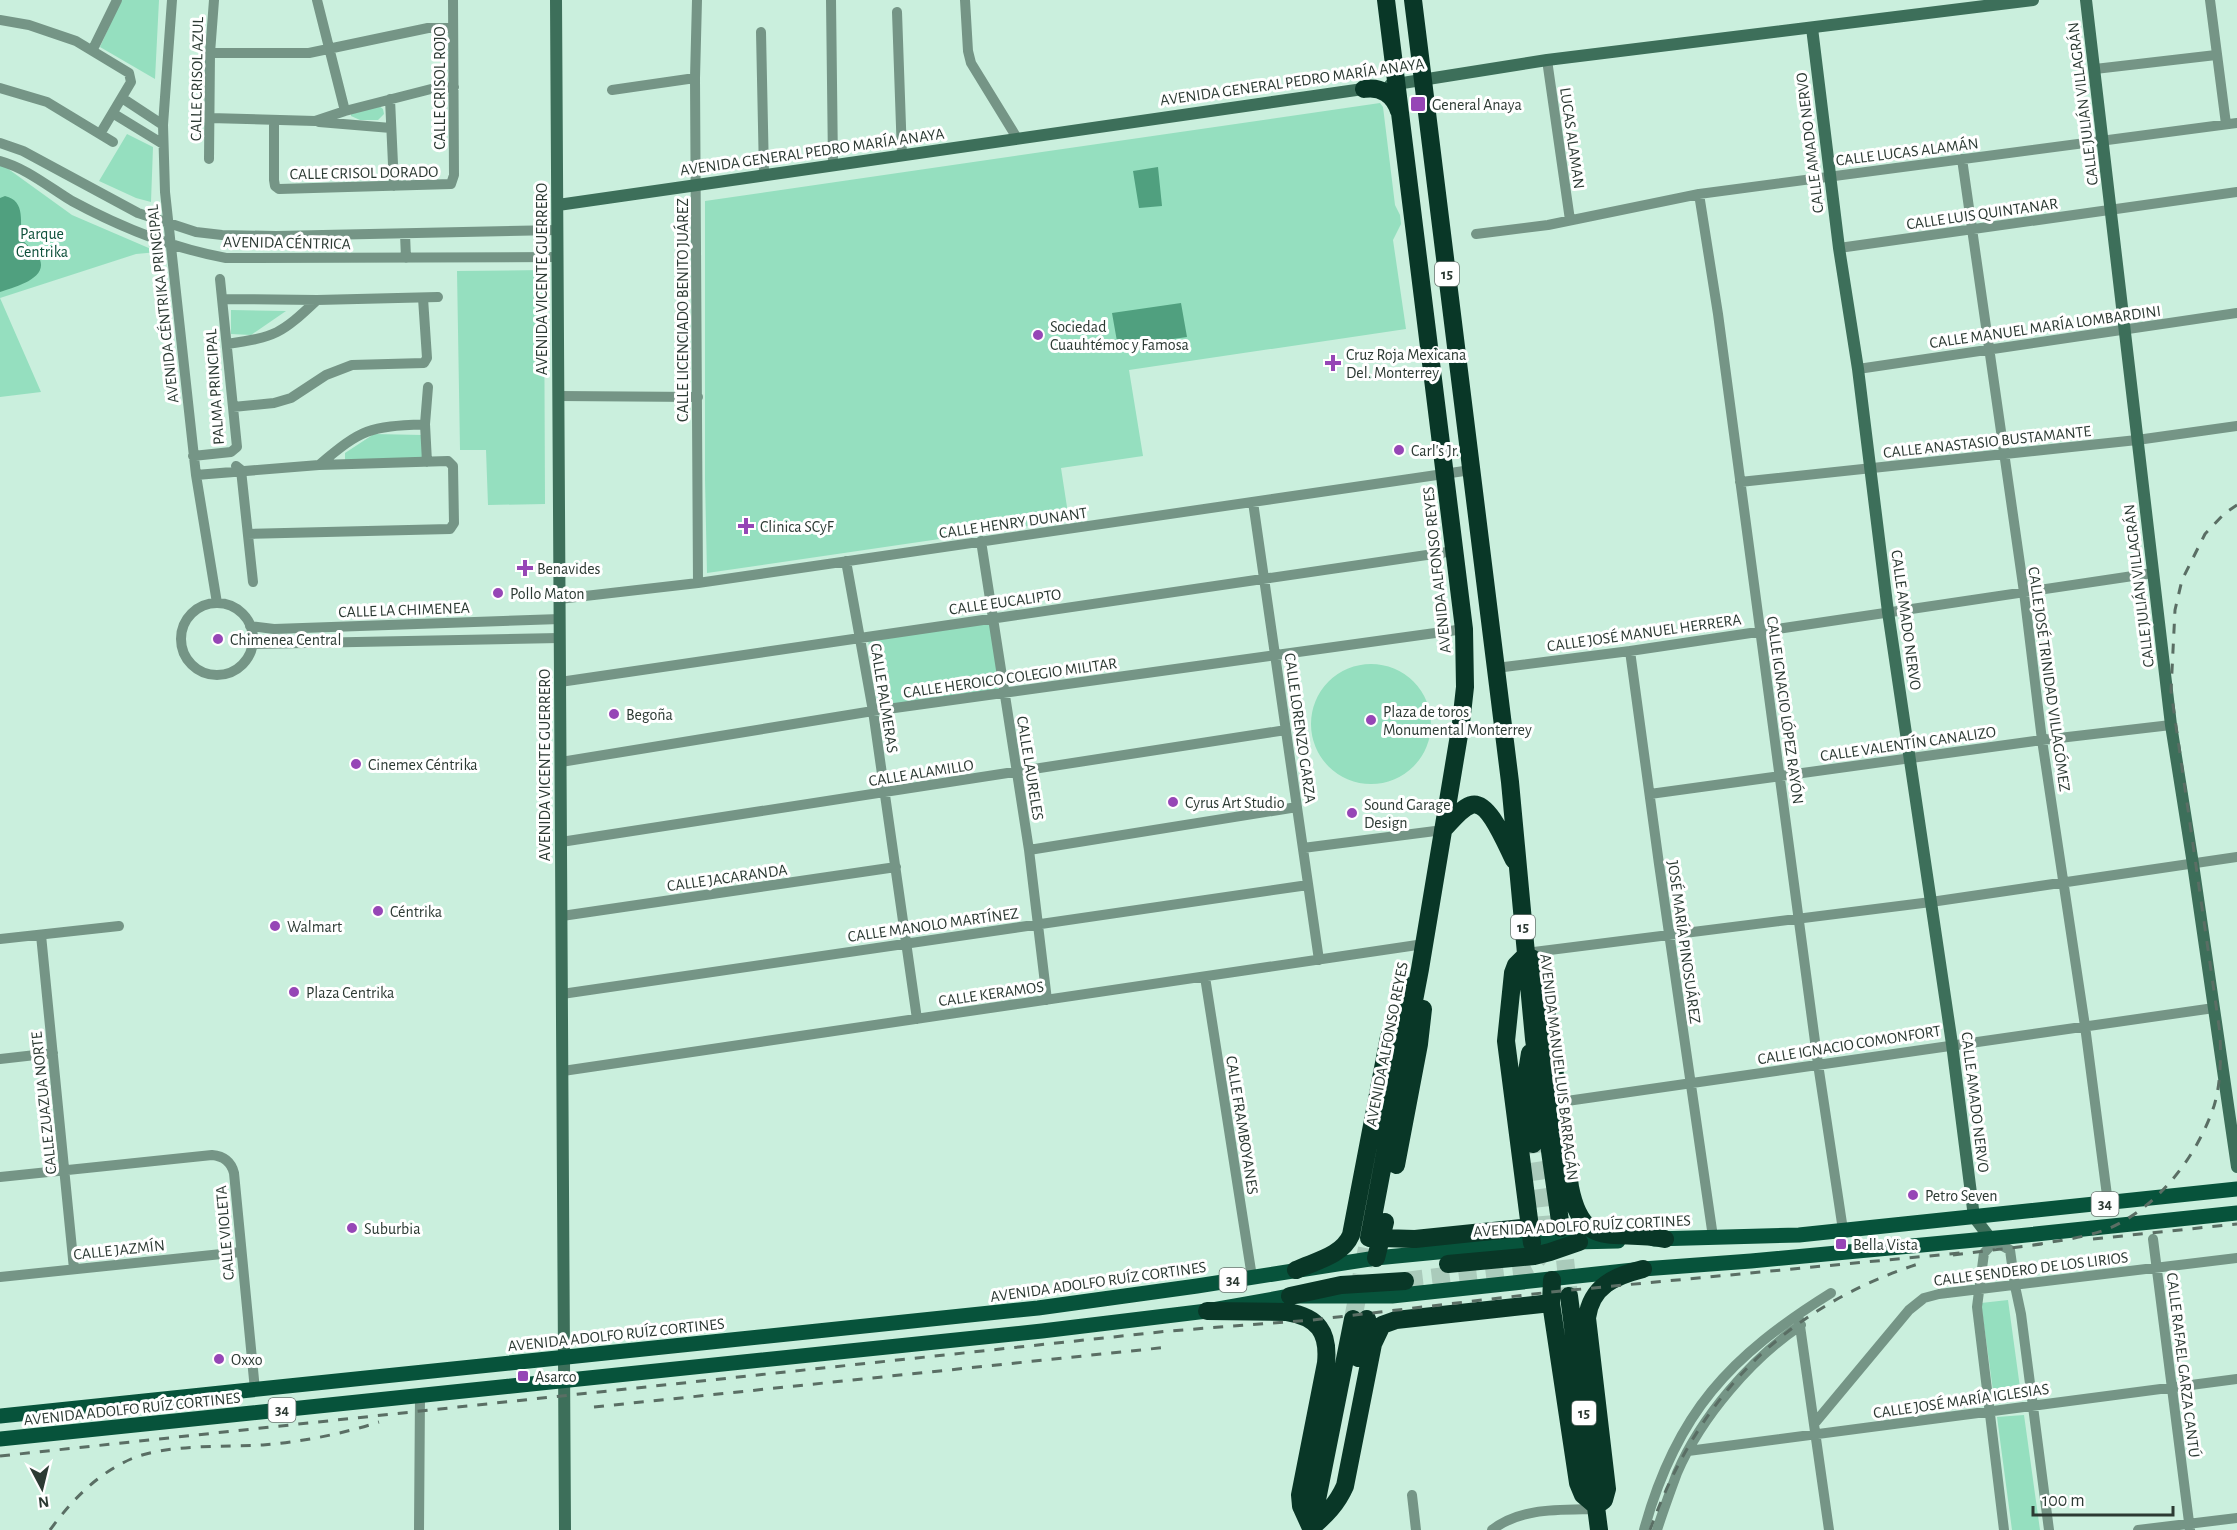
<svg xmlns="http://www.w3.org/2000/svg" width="2237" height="1530" viewBox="0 0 2237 1530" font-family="'Alegreya Sans',sans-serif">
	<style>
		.green { fill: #95dfbf }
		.water { fill: #50a07f }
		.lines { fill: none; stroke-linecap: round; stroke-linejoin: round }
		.highway-tunnel { stroke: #aacbbb; stroke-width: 18; stroke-dasharray: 18 9; stroke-linecap: butt }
		.street { stroke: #759586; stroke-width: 10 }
		.secondary { stroke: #3d6f5a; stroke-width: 12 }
		.primary { stroke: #07533b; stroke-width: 15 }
		.highway { stroke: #093727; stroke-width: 18 }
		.rail { stroke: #5a6e64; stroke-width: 3; stroke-dasharray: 10 10; stroke-linecap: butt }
		.poi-dot { fill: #9646b6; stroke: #fff; stroke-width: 2 }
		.labels { text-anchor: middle; stroke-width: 6; stroke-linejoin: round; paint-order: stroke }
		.shield { fill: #fff; stroke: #6b7570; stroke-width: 1.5 }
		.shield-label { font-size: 15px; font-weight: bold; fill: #2c3a33 }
		.street-label { font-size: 16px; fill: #2c3a33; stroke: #fff }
		.poi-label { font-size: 16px; fill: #2c3a33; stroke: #fff; text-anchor: start }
		.park-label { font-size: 16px; fill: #0e503a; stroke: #fff }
	</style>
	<rect width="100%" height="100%" fill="#caefdd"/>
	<path class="green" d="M121,0H159L155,79L100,47Z
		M1380,103L1383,107L1395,205L1400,215L1401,224L1393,240L1406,329L1129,370L1143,456L1061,468L1069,520L707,573L705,480V201Z
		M379,106L383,109L384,114L378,120H360L351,116V114Z
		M127,134L153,147L151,202L136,198L99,181Z
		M0,163L72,215L158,252L136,254L0,298L41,392L0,397Z
		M544,270L545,504L488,505L486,450H460L457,271Z
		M231,310L286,311L251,335L231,334Z
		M374,434L422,435V458L345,460V453Z
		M991,621L1000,691L879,707L868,640Z
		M1311 724a60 60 0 1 1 120 0a60 60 0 1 1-120 0Z
		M2008,1300L2021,1395L1994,1398L1981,1303Z
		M2024,1415L2040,1530H2012L1997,1417Z"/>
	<path class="water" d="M1158,167L1162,206L1139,208L1133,171Z
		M5,196C27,201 19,224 22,239C26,245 32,248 36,253C55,277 15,287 0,292V198Z
		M1181,303L1187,337L1118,347L1112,313Z"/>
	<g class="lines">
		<path class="highway-tunnel" d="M1562,1233L1569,1295
			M1405,1281L1527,1266C1533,1263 1539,1260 1541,1253C1549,1234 1536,1167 1533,1144
			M1353,1319L1369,1238"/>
		<path class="street" d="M172,0L163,125L165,192L196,475L217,603
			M317,0L345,111
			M697,0L695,78L698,583
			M831,0L833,165
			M965,0L968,51L971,63L1017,138
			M2210,0L2226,124
			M897,12L902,155
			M0,20L29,25L76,41L129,73L131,82L100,134
			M761,32L764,174
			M93,49L117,0
			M210,53H309L428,28H453
			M1547,60L1570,220
			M2095,69L2216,55
			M0,88L47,102L113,142
			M612,90L695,78
			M122,98L163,125
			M390,99L394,186
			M114,114L163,144
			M210,118L315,121L345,111L435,88L454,87
			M274,120V180L275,186L279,189L451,184L454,175L453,0
			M319,122L391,128
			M0,143L23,151L138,213L196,232L222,235L276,236L558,230
			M209,159L210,53L214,0
			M1962,159L2024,592L2042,740L2085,1026L2108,1203
			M0,161C26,168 49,187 72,201C122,228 171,248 226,258L558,257
			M1699,194L1718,314L1818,1064L1843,1230
			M405,234L406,258
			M1476,234L1548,225L1699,194L2237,123
			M1839,248L2237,192
			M222,299L317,300L438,297
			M227,344C276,337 281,334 317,300
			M1858,369L2237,313
			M559,396L698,397
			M233,407L274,403L291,398L326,375L352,365L424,363L427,358L423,298
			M193,456L231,452L237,447L220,279
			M427,462L425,424L428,387
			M319,465C363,428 368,427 425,424
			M236,466L241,470L253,582
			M196,475L319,465L448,461L453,466L454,523L450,529L248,534
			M1740,482L2137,440L2237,426
			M1253,502L1319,960
			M981,541L1029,850L1047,1000
			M846,561L873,711L917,1019
			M559,599L698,583L1471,470
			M181 639a36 36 0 1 1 72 0a36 36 0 1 1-72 0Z
			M250,626L274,629L560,619
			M252,644L559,638
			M1630,651L1659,864L1713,1237
			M1496,668L1630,651L2153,573
			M560,682L1454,551
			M561,762L873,711L1464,629
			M1650,794L2042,740L2171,725
			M561,842L1286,730
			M1303,848L1443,830
			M1029,850L1297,807
			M562,916L896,867
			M41,935L74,1269
			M0,939L119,926
			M1526,953L1931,902L2237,857
			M1205,977L1252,1277
			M562,994L1308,885
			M0,1059L53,1053
			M563,1071L1424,944
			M1560,1102L2214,1008
			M0,1177L212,1155C223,1156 231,1161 234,1173L255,1390
			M1990,1239L2010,1250L2015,1286L2021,1314L2049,1530
			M2153,1239L2190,1530
			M1994,1242L1984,1253L1977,1307L2004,1530
			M0,1277L241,1252
			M1799,1319L1829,1530
			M1814,1424L1909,1310L1924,1298L1939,1294L2237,1258
			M1688,1451L2237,1379
			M1412,1495L1416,1530
			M419,1530L420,1395
			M1492,1530C1521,1507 1561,1510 1597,1509
			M1644,1530C1676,1413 1730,1356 1831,1293
			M1657,1530C1663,1511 1670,1492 1677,1473C1701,1417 1751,1359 1801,1325
			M2138,1530L2237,1518"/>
		<path class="secondary" d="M556,0L565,1530
			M2086,0L2171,725L2193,864L2237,1167
			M1812,28L1839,248L1858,369L1888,612L1952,1044L1974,1217L1990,1238
			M1390,85L1547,60L2033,0
			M558,205L1370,88"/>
		<path class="primary" d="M1654,1239L1799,1235L2237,1189
			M0,1416L1038,1308L1197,1286L1376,1258L1532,1243L1618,1241
			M0,1439L1042,1331L1207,1311L1290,1296H1392L1643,1269L1751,1261L2007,1237L2237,1213"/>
		<path class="highway" d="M1413,0L1510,782L1534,1039L1561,1228
			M1364,89C1381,86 1394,95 1399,111
			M1443,830C1451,822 1460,809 1471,805C1489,799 1507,847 1514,860
			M1530,1053L1526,1078L1533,1144
			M1396,1165L1419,1044L1423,1009
			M1369,1238L1420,969L1461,723L1465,687L1464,629L1386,0
			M1381,1238L1415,1239L1531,1227
			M1532,1243L1506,1041L1513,973L1516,965L1526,955L1540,963L1570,1187C1583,1253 1615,1228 1665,1239
			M1376,1258L1385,1222
			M1448,1264L1534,1256L1550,1252L1579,1242
			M1296,1270C1315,1261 1342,1256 1351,1235L1389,1037L1410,986
			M1552,1280L1551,1303L1578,1483L1583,1495L1596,1506L1604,1500L1607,1489L1587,1318C1591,1286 1615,1276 1643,1269
			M1290,1296L1341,1285L1405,1281
			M1569,1296L1599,1530
			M1207,1311L1287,1312C1318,1317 1329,1332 1326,1363L1300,1495L1301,1506L1311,1528
			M1358,1358L1367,1319
			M1311,1528C1326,1515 1337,1504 1345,1486L1373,1344L1382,1325L1396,1320L1551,1303
			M1311,1530L1353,1319"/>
		<path class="rail" d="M2093,1239L2237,1224
			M2033,1245C2057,1241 2082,1238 2105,1230C2156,1210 2197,1157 2214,1106C2221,1083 2221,1057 2220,1033L2171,691L2175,610L2182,580L2205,534L2225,513L2237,505
			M1953,1255L2042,1244
			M594,1407L1169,1347
			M0,1456L1169,1331L1312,1320L1551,1292L1960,1253
			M50,1530C72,1500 97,1474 131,1459C166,1444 224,1447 263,1445C301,1442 342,1434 379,1422
			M1650,1530C1699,1394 1786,1306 1924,1262"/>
	</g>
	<g class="poi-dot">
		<rect x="1410" y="96" width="16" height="16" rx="3"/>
		<circle cx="1038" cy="335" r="6"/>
		<path d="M1330 354h6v6h6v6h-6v6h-6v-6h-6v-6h6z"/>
		<circle cx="1399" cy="450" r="6"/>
		<path d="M743 517h6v6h6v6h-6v6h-6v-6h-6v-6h6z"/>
		<path d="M522 559h6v6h6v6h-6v6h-6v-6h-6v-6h6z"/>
		<circle cx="498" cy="593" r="6"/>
		<circle cx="218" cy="639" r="6"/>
		<circle cx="614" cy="714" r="6"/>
		<circle cx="1371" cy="720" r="6"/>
		<circle cx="356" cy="764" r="6"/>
		<circle cx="1173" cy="802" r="6"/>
		<circle cx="1352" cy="813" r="6"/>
		<circle cx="378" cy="911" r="6"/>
		<circle cx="275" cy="926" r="6"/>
		<circle cx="294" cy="992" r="6"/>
		<circle cx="1913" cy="1195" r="6"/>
		<circle cx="352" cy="1228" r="6"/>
		<rect x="1835" y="1238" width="12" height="12" rx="3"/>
		<circle cx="219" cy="1359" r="6"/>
		<rect x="517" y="1370" width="12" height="12" rx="3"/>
	</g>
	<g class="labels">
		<g class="shield">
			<rect x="1435" y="262" width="24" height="24" rx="4.5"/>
			<rect x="1511" y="915" width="24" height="24" rx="4.5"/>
			<rect x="2091.5" y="1192" width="27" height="24" rx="4.5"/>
			<rect x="1219.5" y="1268" width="27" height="24" rx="4.5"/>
			<rect x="268.5" y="1398" width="27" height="24" rx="4.5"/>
			<rect x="1572" y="1401" width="24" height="24" rx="4.5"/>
		</g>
		<g class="shield-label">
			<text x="1447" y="279">15</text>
			<text x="1523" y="932">15</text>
			<text x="2105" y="1209">34</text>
			<text x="1233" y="1285">34</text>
			<text x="282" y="1415">34</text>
			<text x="1584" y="1418">15</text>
		</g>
		<g class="street-label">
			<text transform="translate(196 79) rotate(-89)" y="6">CALLE CRISOL AZUL</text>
			<text transform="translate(1292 81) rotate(-8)" y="6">AVENIDA GENERAL PEDRO MARÍA ANAYA</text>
			<text transform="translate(439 88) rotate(-90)" y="6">CALLE CRISOL ROJO</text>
			<text transform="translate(2082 104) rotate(-97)" y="6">CALLE JULIÁN VILLAGRÁN</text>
			<text transform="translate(1573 138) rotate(82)" y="6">LUCAS ALAMAN</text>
			<text transform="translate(1809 143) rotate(-97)" y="6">CALLE AMADO NERVO</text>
			<text transform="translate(812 151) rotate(-8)" y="6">AVENIDA GENERAL PEDRO MARÍA ANAYA</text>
			<text transform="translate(1907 151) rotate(-7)" y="6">CALLE LUCAS ALAMÁN</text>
			<text transform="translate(364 172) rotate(-1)" y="6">CALLE CRISOL DORADO</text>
			<text transform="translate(1982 213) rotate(-8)" y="6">CALLE LUIS QUINTANAR</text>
			<text transform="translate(287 242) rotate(1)" y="6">AVENIDA CÉNTRICA</text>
			<text transform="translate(541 279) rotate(-90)" y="6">AVENIDA VICENTE GUERRERO</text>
			<text transform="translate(162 304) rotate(-96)" y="6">AVENIDA CÉNTRIKA PRINCIPAL</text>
			<text transform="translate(682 310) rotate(-90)" y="6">CALLE LICENCIADO BENITO JUÁREZ</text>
			<text transform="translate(2045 326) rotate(-8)" y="6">CALLE MANUEL MARÍA LOMBARDINI</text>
			<text transform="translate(214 387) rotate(-94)" y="6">PALMA PRINCIPAL</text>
			<text transform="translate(1987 441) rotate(-6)" y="6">CALLE ANASTASIO BUSTAMANTE</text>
			<text transform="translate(1013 522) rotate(-8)" y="6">CALLE HENRY DUNANT</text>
			<text transform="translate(1436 570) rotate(-96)" y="6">AVENIDA ALFONSO REYES</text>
			<text transform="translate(2138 586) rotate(-97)" y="6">CALLE JULIÁN VILLAGRÁN</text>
			<text transform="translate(1005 601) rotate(-8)" y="6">CALLE EUCALIPTO</text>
			<text transform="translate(404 609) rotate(-2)" y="6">CALLE LA CHIMENEA</text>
			<text transform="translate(1907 620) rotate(82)" y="6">CALLE AMADO NERVO</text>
			<text transform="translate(1644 632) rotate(-8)" y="6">CALLE JOSÉ MANUEL HERRERA</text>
			<text transform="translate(1010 677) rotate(-8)" y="6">CALLE HEROICO COLEGIO MILITAR</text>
			<text transform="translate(2050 679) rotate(82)" y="6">CALLE JOSÉ TRINIDAD VILLAGÓMEZ</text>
			<text transform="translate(885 698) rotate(81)" y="6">CALLE PALMERAS</text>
			<text transform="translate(1786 710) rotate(82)" y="6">CALLE IGNACIO LÓPEZ RAYÓN</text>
			<text transform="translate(1301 728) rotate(82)" y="6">CALLE LORENZO GARZA</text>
			<text transform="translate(1908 743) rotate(-8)" y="6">CALLE VALENTÍN CANALIZO</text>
			<text transform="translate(544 765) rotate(-90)" y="6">AVENIDA VICENTE GUERRERO</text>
			<text transform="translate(1031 768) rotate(81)" y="6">CALLE LAURELES</text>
			<text transform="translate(921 772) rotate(-9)" y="6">CALLE ALAMILLO</text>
			<text transform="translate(727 877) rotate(-8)" y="6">CALLE JACARANDA</text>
			<text transform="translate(933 924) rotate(-8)" y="6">CALLE MANOLO MARTÍNEZ</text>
			<text transform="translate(1685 942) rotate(82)" y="6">JOSÉ MARÍA PINOSUÁREZ</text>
			<text transform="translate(991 993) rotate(-8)" y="6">CALLE KERAMOS</text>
			<text transform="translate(1386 1044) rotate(-79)" y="6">AVENIDA ALFONSO REYES</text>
			<text transform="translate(1849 1044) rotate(-9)" y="6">CALLE IGNACIO COMONFORT</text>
			<text transform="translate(1560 1067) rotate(83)" y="6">AVENIDA MANUEL LUIS BARRAGÁN</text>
			<text transform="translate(1976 1102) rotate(83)" y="6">CALLE AMADO NERVO</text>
			<text transform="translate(43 1103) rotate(-96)" y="6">CALLE ZUAZUA NORTE</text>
			<text transform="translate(1243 1125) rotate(81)" y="6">CALLE FRAMBOYANES</text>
			<text transform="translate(1582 1225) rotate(-3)" y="6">AVENIDA ADOLFO RUÍZ CORTINES</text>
			<text transform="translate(224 1233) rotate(-95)" y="6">CALLE VIOLETA</text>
			<text transform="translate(119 1249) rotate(-6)" y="6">CALLE JAZMÍN</text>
			<text transform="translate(2031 1268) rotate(-7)" y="6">CALLE SENDERO DE LOS LIRIOS</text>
			<text transform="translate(1098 1281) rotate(-8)" y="6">AVENIDA ADOLFO RUÍZ CORTINES</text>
			<text transform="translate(616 1334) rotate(-6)" y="6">AVENIDA ADOLFO RUÍZ CORTINES</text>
			<text transform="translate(2184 1365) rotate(83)" y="6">CALLE RAFAEL GARZA CANTÚ</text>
			<text transform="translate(1961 1400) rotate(-8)" y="6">CALLE JOSÉ MARÍA IGLESIAS</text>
			<text transform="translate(132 1408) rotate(-6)" y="6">AVENIDA ADOLFO RUÍZ CORTINES</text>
		</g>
		<g class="poi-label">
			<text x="1432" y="110">General Anaya</text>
			<text x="1050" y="332">Sociedad<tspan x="1050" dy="18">Cuauhtémoc y Famosa</tspan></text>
			<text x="1346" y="360">Cruz Roja Mexicana<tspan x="1346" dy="18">Del. Monterrey</tspan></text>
			<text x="1411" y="456">Carl's Jr.</text>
			<text x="760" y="532">Clinica SCyF</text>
			<text x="537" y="574">Benavides</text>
			<text x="510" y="599">Pollo Maton</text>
			<text x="230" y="645">Chimenea Central</text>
			<text x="1383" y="717">Plaza de toros<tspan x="1383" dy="18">Monumental Monterrey</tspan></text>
			<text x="626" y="720">Begoña</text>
			<text x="368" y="770">Cinemex Céntrika</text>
			<text x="1185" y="808">Cyrus Art Studio</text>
			<text x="1364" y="810">Sound Garage<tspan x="1364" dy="18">Design</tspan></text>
			<text x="390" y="917">Céntrika</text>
			<text x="287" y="932">Walmart</text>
			<text x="306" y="998">Plaza Centrika</text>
			<text x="1925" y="1201">Petro Seven</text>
			<text x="364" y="1234">Suburbia</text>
			<text x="1853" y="1250">Bella Vista</text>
			<text x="231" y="1365">Oxxo</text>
			<text x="535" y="1382">Asarco</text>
		</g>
		<g class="park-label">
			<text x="42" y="239">Parque<tspan x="42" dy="18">Centrika</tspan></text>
		</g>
	</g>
	<g transform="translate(42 1488) rotate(173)" stroke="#ffffff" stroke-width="4.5" paint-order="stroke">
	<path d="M0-4.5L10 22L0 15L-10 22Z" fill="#2c3a33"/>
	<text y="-9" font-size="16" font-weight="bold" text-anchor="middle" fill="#2c3a33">N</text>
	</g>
	<path d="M2033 1506v9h140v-9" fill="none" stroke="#2c3a33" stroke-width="3"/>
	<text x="2042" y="1506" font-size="18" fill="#2c3a33" stroke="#ffffff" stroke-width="4.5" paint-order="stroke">100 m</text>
</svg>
